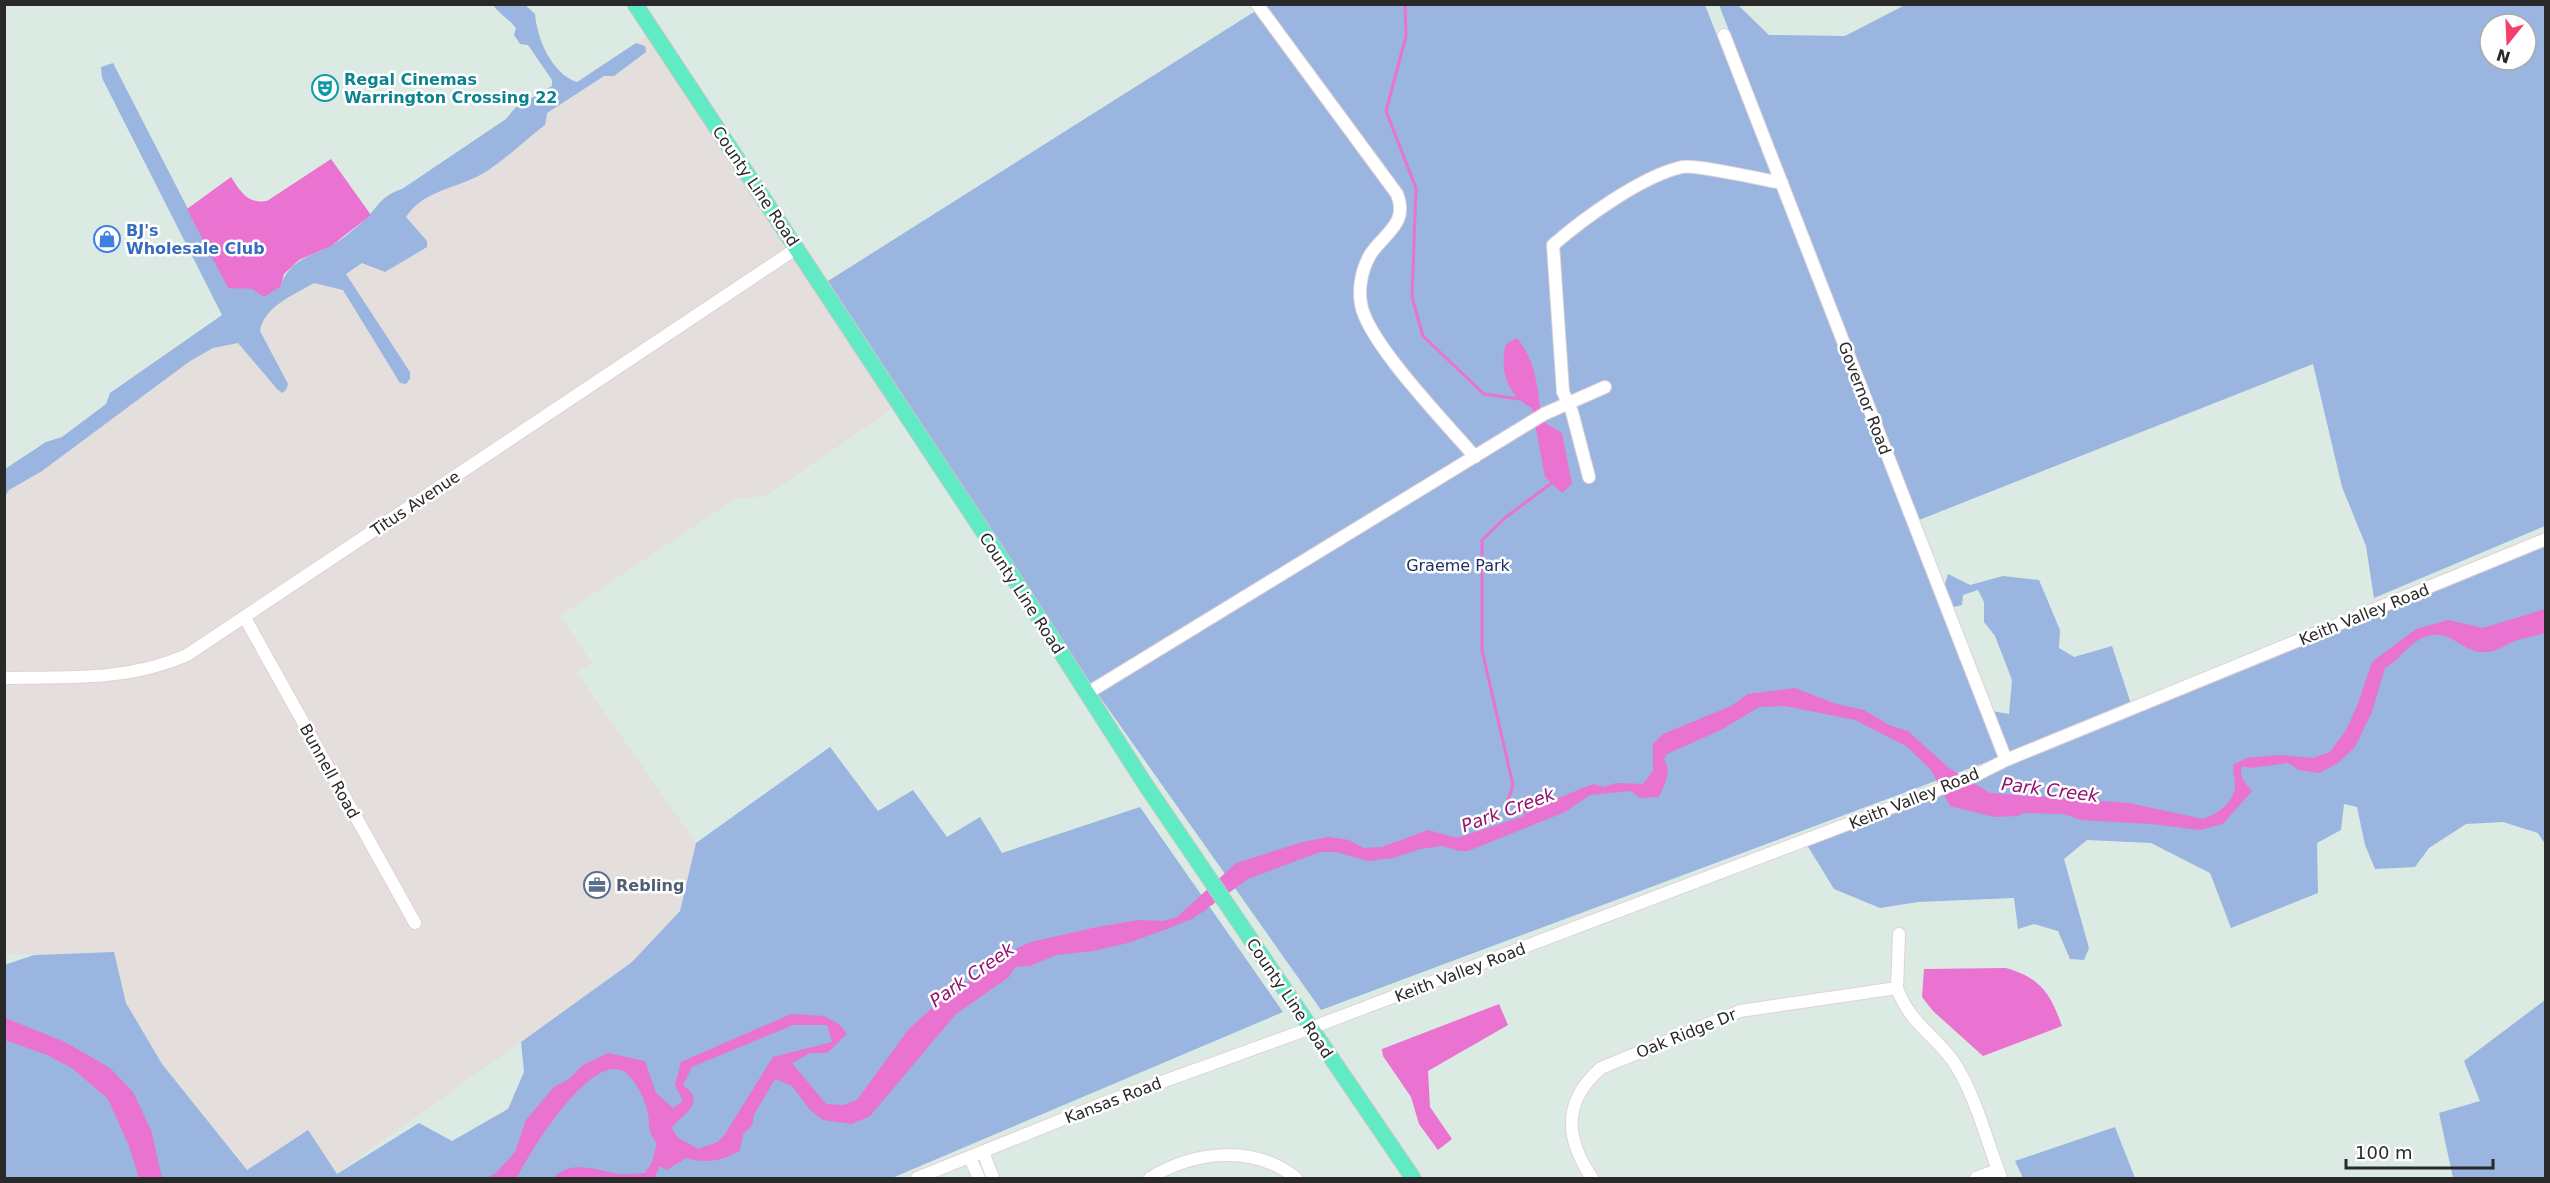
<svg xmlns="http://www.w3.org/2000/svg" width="2550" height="1183" viewBox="0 0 2550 1183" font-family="'DejaVu Sans',sans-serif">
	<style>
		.industrial { fill: #e4dedc }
		.green { fill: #99b5e0; fill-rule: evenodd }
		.water { fill: #ea72d0; fill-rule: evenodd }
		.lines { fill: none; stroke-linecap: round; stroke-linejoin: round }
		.stream { stroke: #ea72d0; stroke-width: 3 }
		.minor-casing { stroke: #e2d1d5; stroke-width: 14 }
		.major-casing { stroke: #c7c7c7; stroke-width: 17 }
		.minor { stroke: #fff; stroke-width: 12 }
		.major { stroke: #60ebc4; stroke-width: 15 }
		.labels { text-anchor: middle; stroke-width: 5; stroke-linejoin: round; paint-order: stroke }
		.culture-label { font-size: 16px; font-weight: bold; fill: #0d838f; stroke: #fff; text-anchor: start }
		.street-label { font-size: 16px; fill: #292929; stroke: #fff }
		.shop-label { font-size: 16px; font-weight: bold; fill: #366cbe; stroke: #fff; text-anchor: start }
		.park-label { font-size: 16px; fill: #1c2f63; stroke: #fff }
		.service-label { font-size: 16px; font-weight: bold; fill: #4e5e75; stroke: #fff; text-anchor: start }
		.water-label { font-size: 18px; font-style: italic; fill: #95126f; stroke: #fff }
	</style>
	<rect width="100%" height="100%" fill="#dbebe4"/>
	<path class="industrial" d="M646,36L895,407L766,496L735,499L560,616L592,663L577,673L696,843L680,911L632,962L336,1174L308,1130L247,1170L162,1064L126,1003L114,952L5,955L4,479L121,393Z"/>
	<path class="green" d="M493,5H525L535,14C537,39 552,74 577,82L636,43L645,46L646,52L614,76H604L547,113L545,125C524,141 504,161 482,174C455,189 424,190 406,217L427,241V247L385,272L362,263L346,274L410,372V379L406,384L400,383L343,290L314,283C294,295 264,306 260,331L288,384L286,390L282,393L277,389L238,343L213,348L190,361L42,471L9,490L5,496V469L46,442L62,437L106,404L110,393L222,315L102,78L101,67L113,63L228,287L252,289L281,286C288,261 309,257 330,246C340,241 351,232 360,224C378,210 377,197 402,189L506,119L515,108L552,86V80L528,45L520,44L514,35L516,28C509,19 500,15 493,5Z
		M1265,5H1705L2000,757L1321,1010L1095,690L828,281Z
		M1905,5H2545V526L2374,598L2366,546L2342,487L2313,364L1919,520L1719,5H1738L1769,35L1845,36ZM2490,24H2526V60H2490Z
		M2545,537V844L2538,833L2503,822L2466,824L2429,848L2415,867L2375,869L2365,845L2357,807L2344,804L2341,830L2317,843L2318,893L2231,928L2210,873L2151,843L2087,840L2064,859L2089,948L2084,960L2070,959L2058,931L2034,924L2018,929L2014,898L1918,902L1880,908L1834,889L1807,845Z
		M1948,574L1970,585L2003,576L2039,580L2060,630L2059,648L2074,657L2112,646L2131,704L2008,755L1992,711L2009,714L2012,680L1995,636L1984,622V602L1978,590L1963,595L1962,605L1954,607L1944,587Z
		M830,747L878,811L913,790L947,837L980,817L1002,853L1140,807L1283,1012L892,1178H5L4,965L34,955L114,952L126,1003L162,1064L247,1170L308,1130L337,1174L419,1123L452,1141L508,1109L524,1072L521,1042L632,962L680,911L696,843Z
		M2545,1000V1178H2453L2439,1113L2480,1101L2464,1061Z
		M2115,1127L2135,1178H2023L2015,1161Z"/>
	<path class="water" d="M331,159L371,215L331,246L299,260L284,274L281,286L264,297L252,289L228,288L187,209L231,177C241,192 247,204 267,201Z
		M1517,338C1538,364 1537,390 1542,421L1562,433L1572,484L1562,493L1545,477L1532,408C1507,396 1499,370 1506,344Z
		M2545,609V633C2537,636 2527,637 2518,640C2506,644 2498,652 2484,652C2460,653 2450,624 2420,639C2408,645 2399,660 2385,668L2372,712L2355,747L2338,763L2319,773L2299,770L2288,763L2250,768L2243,766C2237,775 2246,784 2252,791L2223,824L2200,830L2151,824L2081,820L2064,814L2024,813L2017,816L1994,817L1950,806L1931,770L1906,746L1855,720L1785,706L1759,707L1721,730L1667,754L1664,759C1672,772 1665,784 1659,797L1640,798L1631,791L1590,795L1565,812L1468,851H1459L1442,846L1420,849L1393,858L1369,861L1336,852H1320L1248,879L1194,918L1164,930L1128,943L1093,951L1056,955L1030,966L1015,967L1009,977L956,1014L870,1116L852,1124L823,1120L810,1110L792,1086L775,1079L754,1115L752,1126L743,1134L740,1150C725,1161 704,1164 686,1158L667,1170L660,1166L654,1178H553C574,1158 597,1172 621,1174C629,1175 637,1173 645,1173L652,1162L657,1143C646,1131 651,1123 647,1109C644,1099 638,1085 630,1077C598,1038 528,1155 517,1178H487L496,1173L515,1152L526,1120L554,1087L569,1079L583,1065L608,1053L645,1061L656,1093L673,1108L683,1101L675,1085L681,1062L791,1014L824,1016L839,1024L847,1034L827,1053H810L792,1063L826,1104L843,1105L857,1100L908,1030L934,1006L1009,952L1031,942L1097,927L1139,920L1163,921L1177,917L1236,863L1303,842L1328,837L1349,840L1364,848L1382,847L1428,830L1457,838L1524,816L1536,807L1593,784L1604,787L1616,783L1643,784L1653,771V744L1663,734L1731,706L1748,694L1795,688L1836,704L1864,710L1891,726L1908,731L1949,768L1990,793L2129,803L2203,819C2217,815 2236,801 2235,784C2235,776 2232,772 2234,764L2247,758L2278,755L2313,758L2330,752L2346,730L2357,706L2372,662L2416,629L2448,620L2483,628ZM793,1025H827L832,1042L773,1057L725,1134L718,1142L698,1149L677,1137L672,1128C677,1118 703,1107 690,1091C688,1089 685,1087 683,1085L692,1067Z
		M2006,968C2041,978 2050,993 2062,1026L1983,1056L1933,1011L1922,997L1924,969Z
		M1499,1004L1508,1025L1428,1071L1430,1107L1452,1139L1438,1150L1419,1124L1411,1097L1383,1056L1382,1049Z
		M5,1018L65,1042L110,1068L133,1092L151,1130L162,1178H139L129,1146L108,1099L72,1068L47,1055L5,1040Z"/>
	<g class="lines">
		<path class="stream" d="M1405,4L1406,36L1386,111L1416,188L1412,297L1423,336L1484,394L1519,399
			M1527,815L1508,800L1513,785L1482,650V540L1506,517L1553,482"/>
		<defs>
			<path id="minor" d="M1257,4L1397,194C1409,224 1384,233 1370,255C1362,269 1358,288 1361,304C1367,342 1447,424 1475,457
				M1724,35L2006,760
				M1589,477L1572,412L1563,392L1553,245C1584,218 1642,176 1682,167C1695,164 1764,180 1782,183
				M245,618L415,923
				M4,678C67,677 129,681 187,655L797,248
				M1086,694L1544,414L1605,387
				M1897,988C1910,1024 1934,1034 1953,1061C1975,1093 1987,1142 2001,1178
				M983,1152L993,1178
				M970,1158L979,1178
				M917,1178L1101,1104L1311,1028L1974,776L2006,760L2546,539
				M1150,1178C1194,1151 1253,1144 1296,1178
				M1592,1178C1564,1137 1563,1101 1601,1068L1740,1011L1897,988L1899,934
				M1976,1178L1998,1170"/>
			<path id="major" d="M635,4L1000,557L1145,784L1413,1178"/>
		</defs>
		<use href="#minor" class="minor-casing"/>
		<use href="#major" class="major-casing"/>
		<use href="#minor" class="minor"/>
		<use href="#major" class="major"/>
	</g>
	<defs>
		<symbol id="theatre-ring" viewBox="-11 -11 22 22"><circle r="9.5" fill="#fff" stroke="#0f9aa8" stroke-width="1.5"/><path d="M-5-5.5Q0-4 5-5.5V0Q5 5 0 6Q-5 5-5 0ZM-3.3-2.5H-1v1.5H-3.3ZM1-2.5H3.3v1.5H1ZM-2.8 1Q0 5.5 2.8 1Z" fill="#0f9aa8"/></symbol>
		<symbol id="shop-ring" viewBox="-11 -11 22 22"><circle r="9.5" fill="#fff" stroke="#3f7fe0" stroke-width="1.5"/><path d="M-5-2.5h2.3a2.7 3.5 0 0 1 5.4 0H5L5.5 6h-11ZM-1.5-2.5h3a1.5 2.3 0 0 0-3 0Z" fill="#3f7fe0"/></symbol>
		<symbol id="office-ring" viewBox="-11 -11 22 22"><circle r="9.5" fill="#fff" stroke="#5c6f8a" stroke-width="1.5"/><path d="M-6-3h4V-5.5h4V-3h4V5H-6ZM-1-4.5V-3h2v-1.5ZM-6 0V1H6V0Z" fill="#5c6f8a"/></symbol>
	</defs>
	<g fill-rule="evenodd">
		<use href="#theatre-ring" x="310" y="73" width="30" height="30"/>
		<use href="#shop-ring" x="92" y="224" width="30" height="30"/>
		<use href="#office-ring" x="582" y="870" width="30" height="30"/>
	</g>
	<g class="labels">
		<g class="culture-label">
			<text x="344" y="85">Regal Cinemas<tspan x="344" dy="18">Warrington Crossing 22</tspan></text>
		</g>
		<g class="street-label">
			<text transform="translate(756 186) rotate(56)" y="6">County Line Road</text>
			<text transform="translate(1865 398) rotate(69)" y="6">Governor Road</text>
			<text transform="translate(415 503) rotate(-34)" y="6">Titus Avenue</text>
			<text transform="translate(1022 593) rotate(57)" y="6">County Line Road</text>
			<text transform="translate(2364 614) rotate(-22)" y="6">Keith Valley Road</text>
			<text transform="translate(330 771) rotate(61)" y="6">Bunnell Road</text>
			<text transform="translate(1914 798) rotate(-22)" y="6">Keith Valley Road</text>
			<text transform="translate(1460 972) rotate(-21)" y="6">Keith Valley Road</text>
			<text transform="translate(1290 998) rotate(56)" y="6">County Line Road</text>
			<text transform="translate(1686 1033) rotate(-22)" y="6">Oak Ridge Dr</text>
			<text transform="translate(1113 1100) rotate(-21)" y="6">Kansas Road</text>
		</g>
		<g class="shop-label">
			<text x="126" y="236">BJ's<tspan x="126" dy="18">Wholesale Club</tspan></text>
		</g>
		<g class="park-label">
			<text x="1458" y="571">Graeme Park</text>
		</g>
		<g class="service-label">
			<text x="616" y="891">Rebling</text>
		</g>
		<g class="water-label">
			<text transform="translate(2050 790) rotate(7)" y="6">Park Creek</text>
			<text transform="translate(1508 810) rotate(-20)" y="6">Park Creek</text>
			<text transform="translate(972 975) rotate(-35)" y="6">Park Creek</text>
		</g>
	</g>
	<rect width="2550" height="1183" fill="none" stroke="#292929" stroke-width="12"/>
	<g transform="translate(2508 42) rotate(198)"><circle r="28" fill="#ffffff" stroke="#a9a9a9" stroke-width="1.5"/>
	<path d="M0-4.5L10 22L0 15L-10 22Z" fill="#f3406b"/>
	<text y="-9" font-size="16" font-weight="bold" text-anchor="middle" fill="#292929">N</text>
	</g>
	<path d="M2346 1159v9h147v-9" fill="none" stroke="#292929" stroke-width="3"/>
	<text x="2355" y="1159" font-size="18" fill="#292929" stroke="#ffffff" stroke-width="4.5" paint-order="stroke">100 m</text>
</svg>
